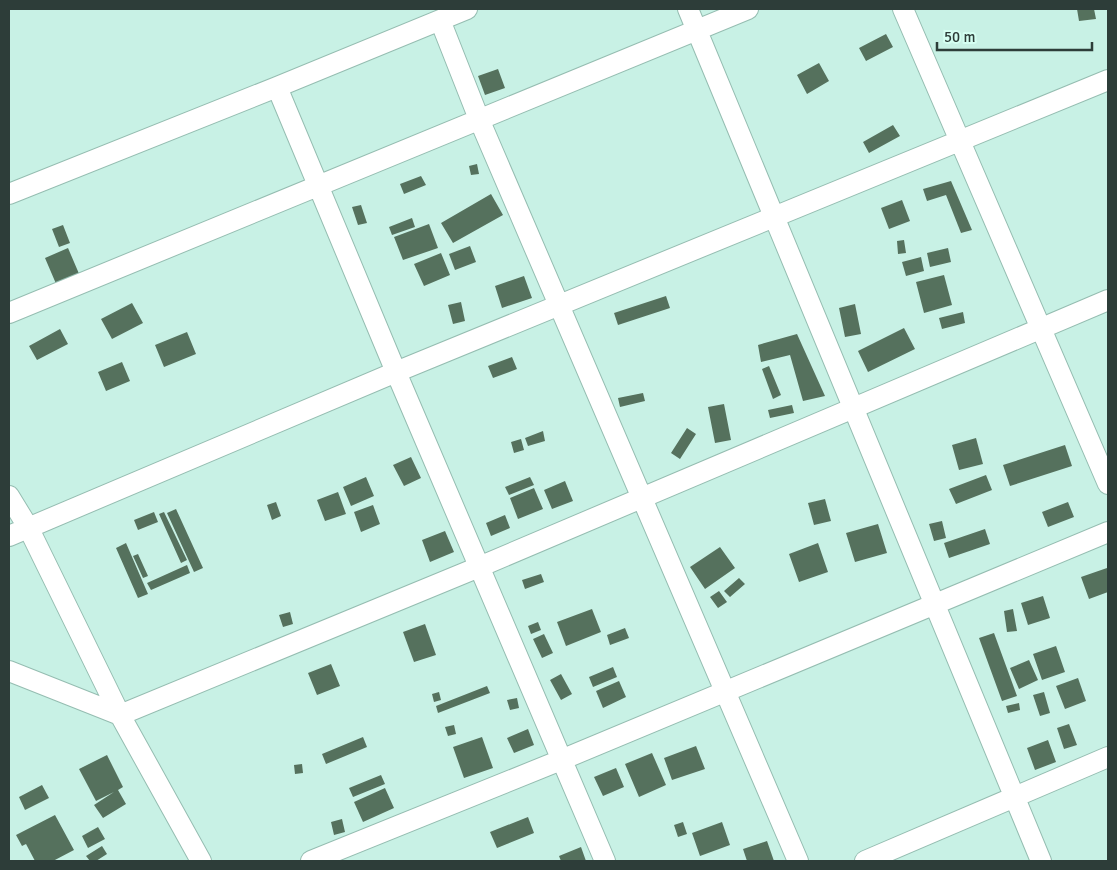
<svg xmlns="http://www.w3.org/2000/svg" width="1117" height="870" viewBox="0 0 1117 870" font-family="Signika,sans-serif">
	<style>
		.building { fill: #55715d }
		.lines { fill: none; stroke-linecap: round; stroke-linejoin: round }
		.minor-casing { stroke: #95bdb1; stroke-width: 22 }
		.minor { stroke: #fff; stroke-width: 20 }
	</style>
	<rect width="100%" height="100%" fill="#c8f1e5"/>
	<path class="building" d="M1077,9H1094L1096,19L1079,21Z
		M886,34L893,47L866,61L859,48Z
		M819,63L829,81L807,94L797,75Z
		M498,69L505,88L485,95L478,76Z
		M893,125L900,136L869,153L863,142Z
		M477,164L479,174L471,175L469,166Z
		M421,176L426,185L404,194L400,184Z
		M951,181L972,230L961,233L946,195L927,201L923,189Z
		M491,194L503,215L453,243L441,223Z
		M902,200L910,221L889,229L881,208Z
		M361,205L367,223L358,225L352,207Z
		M412,218L415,227L392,235L389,227Z
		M429,224L438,248L403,260L394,237Z
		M63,225L70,243L59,247L52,229Z
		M904,240L906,253L898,254L897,241Z
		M470,246L476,262L455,270L449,254Z
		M68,248L80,276L57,286L45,258Z
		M948,248L951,262L930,267L927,253Z
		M441,253L450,275L424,286L414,264Z
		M921,257L924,271L906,276L902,262Z
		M944,275L952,305L924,313L916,282Z
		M524,276L532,298L502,308L495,286Z
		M666,296L670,308L618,325L614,313Z
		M461,302L465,321L453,324L448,305Z
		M132,303L143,323L112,339L101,319Z
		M855,304L861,334L845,337L839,308Z
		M963,312L965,323L942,329L939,318Z
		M904,328L915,349L868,372L858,351Z
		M60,329L68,344L37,360L29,346Z
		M187,332L196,354L164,367L155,345Z
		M797,334L825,396L803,401L790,355L761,362L758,345Z
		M512,357L517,369L493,378L488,366Z
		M122,362L130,381L106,391L98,372Z
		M769,366L781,395L773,399L762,369Z
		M643,393L645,401L620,407L618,398Z
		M724,404L731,440L715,443L708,407Z
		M792,405L794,413L770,418L768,410Z
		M687,428L696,434L680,459L671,453Z
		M543,431L545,441L528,446L525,438Z
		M976,438L983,464L959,470L952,445Z
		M521,439L524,450L514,453L511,442Z
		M1065,445L1072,466L1010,486L1003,465Z
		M411,457L421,478L404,486L393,465Z
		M986,475L992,490L956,504L949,489Z
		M366,477L374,496L351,506L343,487Z
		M530,477L534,485L509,495L505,487Z
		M565,481L573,501L552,509L544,490Z
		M534,488L543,509L518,519L510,498Z
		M338,492L346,514L325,521L317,500Z
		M825,499L831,521L814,525L808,503Z
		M276,502L281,516L272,520L267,505Z
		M1068,502L1074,517L1048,527L1042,512Z
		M373,505L380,524L361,532L354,512Z
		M176,509L203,568L194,572L167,513Z
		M154,512L158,522L138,530L134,520Z
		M164,512L187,560L181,563L159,514Z
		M505,515L510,528L491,536L486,523Z
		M942,521L946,538L934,541L929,524Z
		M878,524L887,553L855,562L846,533Z
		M985,529L990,544L949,558L944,543Z
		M445,531L454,552L430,562L422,540Z
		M126,543L148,594L138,598L116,548Z
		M818,543L828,572L799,582L789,554Z
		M720,547L735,568L705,589L690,567Z
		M138,554L148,576L143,578L133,556Z
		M187,565L190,573L151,590L147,583Z
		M1107,568L1108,592L1089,599L1081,577Z
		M541,574L544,582L525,589L522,580Z
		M739,578L745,584L730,597L724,591Z
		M719,591L727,602L718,608L710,597Z
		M1043,596L1050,618L1028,625L1021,603Z
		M592,609L601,632L566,646L557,622Z
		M1013,609L1017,631L1007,632L1004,611Z
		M290,612L293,624L283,627L279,615Z
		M538,622L541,630L531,634L528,626Z
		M425,624L436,655L414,662L403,632Z
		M625,628L629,638L610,645L607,635Z
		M994,633L1017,696L1002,701L979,638Z
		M544,634L553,653L542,658L533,639Z
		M1056,646L1065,672L1042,680L1033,654Z
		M1029,660L1038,680L1019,689L1010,668Z
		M331,664L340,686L317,695L308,673Z
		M613,667L617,677L593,687L589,677Z
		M561,674L572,694L561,700L550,680Z
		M1078,678L1086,701L1065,709L1056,686Z
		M619,681L626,697L603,708L596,691Z
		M487,686L490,693L438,713L436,706Z
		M439,692L441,700L434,702L432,694Z
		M1044,692L1050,713L1040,716L1033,695Z
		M517,698L519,708L510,710L507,700Z
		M1019,703L1020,710L1008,713L1006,706Z
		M1069,724L1077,745L1064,749L1057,728Z
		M454,725L456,734L448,736L445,727Z
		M528,729L534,745L514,753L507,738Z
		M363,737L367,747L326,764L322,754Z
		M482,737L493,768L464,778L453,747Z
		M1048,740L1056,762L1035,770L1027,748Z
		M696,746L705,769L672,780L664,758Z
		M652,753L666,785L639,797L625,764Z
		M107,755L123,787L118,790L126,804L103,818L94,805L114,792L96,801L79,769Z
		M302,764L303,773L295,774L294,765Z
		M616,768L624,787L603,796L594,777Z
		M381,775L385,784L353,797L349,788Z
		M42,785L49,798L25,810L19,797Z
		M385,788L394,808L363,822L354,802Z
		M55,815L74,850L53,861H35L26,844L22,846L16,835Z
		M528,817L534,833L497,848L490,832Z
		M342,819L345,832L334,835L331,822Z
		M683,822L687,834L678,837L674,825Z
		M722,822L730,845L700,856L692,833Z
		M98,827L105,839L88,848L82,836Z
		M767,841L774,861H747L743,849Z
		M102,846L107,854L96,861H90L86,856Z
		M581,847L586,861H561L559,856Z"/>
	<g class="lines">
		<defs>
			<path id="minor" d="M688,9L1041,861
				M903,9L1108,484
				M440,20L479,119L798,861
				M277,87L396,372L605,861
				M9,194L277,87L467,9
				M9,313L748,9
				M9,496L28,527L120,715L201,861
				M9,536L396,372L1108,80
				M9,671L120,715L479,567L1108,300
				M311,861L561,760L1108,532
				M865,861L1108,757"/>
		</defs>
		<use href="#minor" class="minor-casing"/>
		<use href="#minor" class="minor"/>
	</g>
	<rect width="1117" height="870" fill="none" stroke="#2d3d39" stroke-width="20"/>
	<path d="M937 42v8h155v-8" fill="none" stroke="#2d3d39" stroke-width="2.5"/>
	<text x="944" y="42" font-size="15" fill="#2d3d39" stroke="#d5fff2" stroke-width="4" paint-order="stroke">50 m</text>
</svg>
